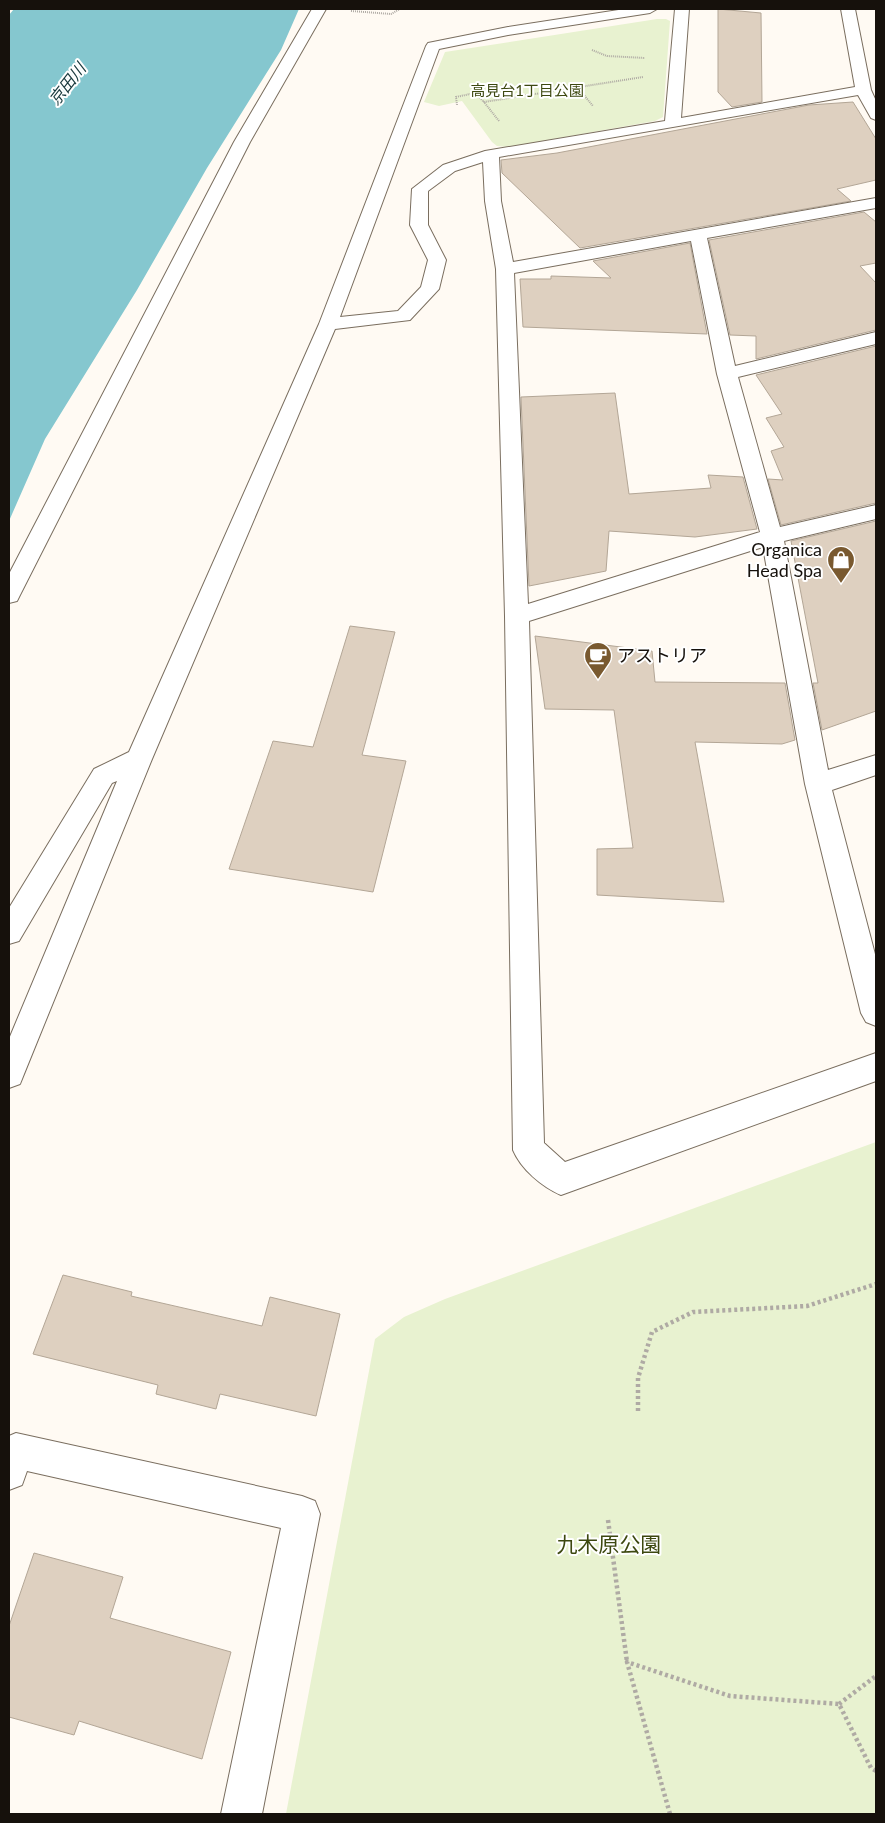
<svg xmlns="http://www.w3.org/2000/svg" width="885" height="1823" viewBox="0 0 885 1823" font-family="Lato,'Noto Sans JP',sans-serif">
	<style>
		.green { fill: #e8f2d0 }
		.water { fill: #85c7cf }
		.building { fill: #ded0c0; stroke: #b3a696 }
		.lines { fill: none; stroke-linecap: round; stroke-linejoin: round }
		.minor-casing { stroke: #7a6e5f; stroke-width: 2 }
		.path-far1 { stroke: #afaaa4; stroke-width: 2; stroke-dasharray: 1 1; stroke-linecap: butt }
		.path { stroke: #afaaa4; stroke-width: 4.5; stroke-dasharray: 3 3; stroke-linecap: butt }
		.minor { fill: #fff; fill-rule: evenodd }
		.labels { text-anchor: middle; stroke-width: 4; stroke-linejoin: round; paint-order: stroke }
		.far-park-label { font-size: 15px; fill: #3d4810; stroke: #fff }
		.far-water-label { font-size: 16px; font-style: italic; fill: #17383c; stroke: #fff }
		.poi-label { font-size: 18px; fill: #16110c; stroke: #fff; text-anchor: end }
		.near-park-label { font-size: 21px; fill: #3d4810; stroke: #fff }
	</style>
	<rect width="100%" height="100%" fill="#fffaf3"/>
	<path class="green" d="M657,19H666L670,21L663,117L655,121L509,147L497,146L492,142L462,101L439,106L424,102L445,52Z
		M876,1142V1814H286L375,1339L404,1317L445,1299Z"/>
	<path class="water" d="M14,9H299L281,50L207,168L137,290L45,439L9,521V15Z"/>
	<path class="building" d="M718,9L761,13L762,102L732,107L718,92Z
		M853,102L876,139V180L837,189L851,201L580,248L502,173L501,160L557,153L809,105Z
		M864,212L876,222V263L860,266L876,283V330L756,359V336L730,335L709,240Z
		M690,243L707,334L523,327L520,279H551V276L611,278L593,261Z
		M876,346V503L781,525L768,479L783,480L771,451L784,447L766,418L782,414L756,375Z
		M615,393L629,494L711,488L708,475L743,477L757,529L695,537L609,531L606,571L529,586L521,397Z
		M876,521V711L822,730L813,683H818L791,541Z
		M350,626L395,632L362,755L406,761L373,892L229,869L273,741L313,747Z
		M535,636L652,651L655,682L785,683L795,740L782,744L695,742L724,902L597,895V849L633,848L614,710L545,709Z
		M63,1275L132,1292L131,1296L262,1326L270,1297L340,1314L316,1416L220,1394L216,1409L156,1394L158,1385L33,1354Z
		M34,1553L123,1577L110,1618L231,1652L202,1759L79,1721L74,1735L9,1717V1626Z"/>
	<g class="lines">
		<defs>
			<path id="minor" d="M312,9H326L250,142L20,595L17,601L9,603V574L234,142Z
				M625,9H657L650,13L508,35L439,49L340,317L398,311L421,287L428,260L410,225L412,189L443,165L485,151L665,121L675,9H689L681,118L855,87L841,9H855L871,90L876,101V120L871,118L858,95L499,157L501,201L513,262L876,198V208L707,238L735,366L876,332V344L738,377L780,527L876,505V519L784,541L828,770L876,755V775L832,790L876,958V1026L866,1022L861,1013L805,784L763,547L529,621L544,1143L565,1162L876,1053V1081L561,1195C542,1187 521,1169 513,1150L505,616L496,269L485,201L483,162L455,171L428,191V225L446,260L439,289L410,320L335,329L152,759L24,1074L20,1084L9,1088V1039L117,781L112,783L19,941L9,944V908L94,769L129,752L319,324L426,46L428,43L508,27ZM691,241L717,374L760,532L528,604L514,273Z
				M16,1433L302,1496L315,1501L320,1514L262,1814H221L281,1528L27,1471L22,1485L9,1490V1436Z"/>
		</defs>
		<use href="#minor" class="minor-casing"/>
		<path class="path-far1" d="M351,11L391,14L400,9
			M592,50L607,56L645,58
			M578,88L593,106
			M457,105L456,97L475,93L484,102
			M499,121L484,102L643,77"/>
		<path class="path" d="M638,1411V1378L652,1332L693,1312L807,1306L876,1284
			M608,1520L627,1662
			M839,1704L876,1676
			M670,1814L627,1662L730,1696L839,1704L871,1768L876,1771"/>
		<use href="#minor" class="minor"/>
	</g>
	<defs>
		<symbol id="shop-pin" viewBox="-11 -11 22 30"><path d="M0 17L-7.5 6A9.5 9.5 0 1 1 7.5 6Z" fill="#79592f" stroke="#fff"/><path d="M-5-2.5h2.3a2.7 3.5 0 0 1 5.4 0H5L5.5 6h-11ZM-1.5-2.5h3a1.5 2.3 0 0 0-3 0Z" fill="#fff"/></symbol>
		<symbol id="cafe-pin" viewBox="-11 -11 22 30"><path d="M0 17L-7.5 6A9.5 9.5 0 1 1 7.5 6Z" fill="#79592f" stroke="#fff"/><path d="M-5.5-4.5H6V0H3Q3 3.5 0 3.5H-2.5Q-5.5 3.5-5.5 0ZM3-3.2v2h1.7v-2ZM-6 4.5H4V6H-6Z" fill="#fff"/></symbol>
	</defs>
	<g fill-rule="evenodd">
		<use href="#shop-pin" x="825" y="544" width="32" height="43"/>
		<use href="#cafe-pin" x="582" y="640" width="32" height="43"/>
	</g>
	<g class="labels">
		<g class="far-park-label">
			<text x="527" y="96">高見台1丁目公園</text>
		</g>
		<g class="far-water-label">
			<text transform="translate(67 84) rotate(-52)" y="6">京田川</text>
		</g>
		<g class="poi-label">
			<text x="822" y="556">Organica<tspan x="822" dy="21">Head Spa</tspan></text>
			<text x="617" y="662" text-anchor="start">アストリア</text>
		</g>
		<g class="near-park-label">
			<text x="609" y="1552">九木原公園</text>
		</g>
	</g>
	<rect width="885" height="1823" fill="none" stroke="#16110c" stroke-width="20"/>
</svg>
